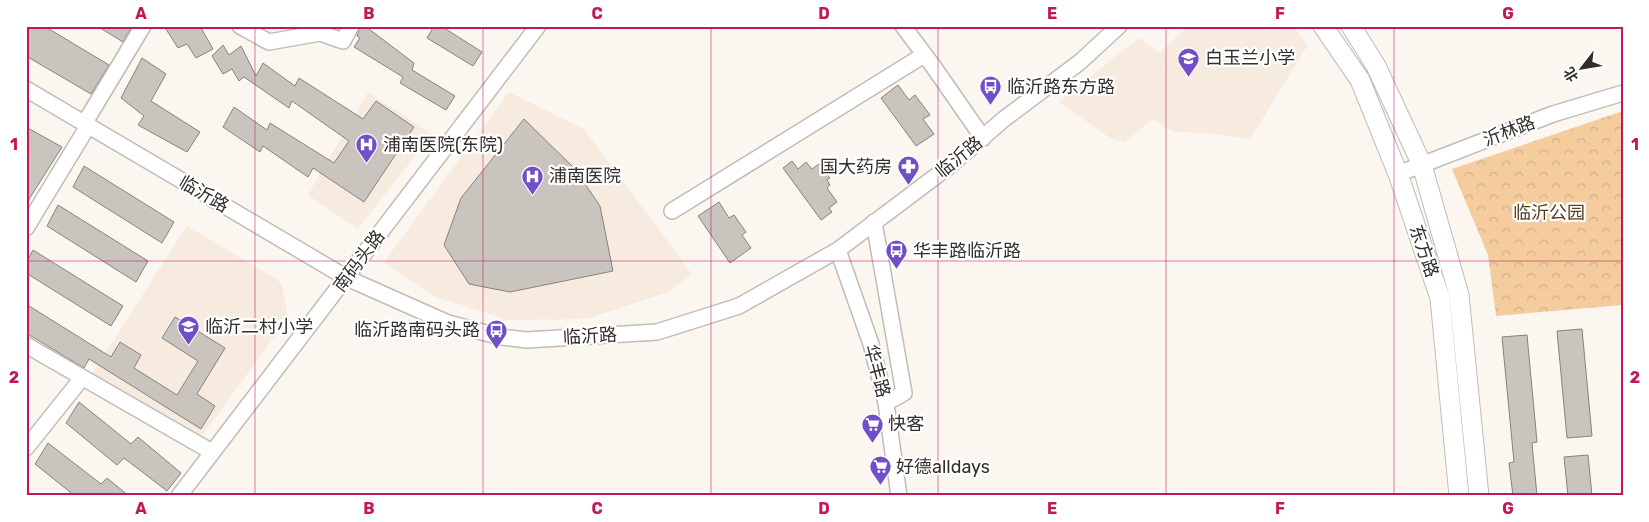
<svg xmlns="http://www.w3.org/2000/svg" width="1649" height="522" viewBox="0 0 1649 522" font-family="Rubik,'Noto Sans SC',sans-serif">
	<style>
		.built { fill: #f6ebde }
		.park { fill: url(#park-crowns) }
		.building { fill: #cac4be; stroke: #87827d }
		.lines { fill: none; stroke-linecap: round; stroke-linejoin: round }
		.minor-casing { stroke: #c1bcb6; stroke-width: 18 }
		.major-casing { stroke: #c1bcb6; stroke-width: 21 }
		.minor { stroke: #fff; stroke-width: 15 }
		.major { stroke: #fff; stroke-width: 19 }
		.grid { fill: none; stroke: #c2185b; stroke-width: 1; stroke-opacity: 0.55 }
		.labels { text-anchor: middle; stroke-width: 4.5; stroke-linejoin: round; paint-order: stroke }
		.poi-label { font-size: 18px; fill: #312e2c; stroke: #fff; text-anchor: start }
		.street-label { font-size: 18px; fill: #312e2c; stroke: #fff }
		.park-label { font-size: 18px; fill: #573e1d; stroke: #fff }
		.neatline { fill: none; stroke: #c2185b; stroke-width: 2 }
		.grid-label { font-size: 16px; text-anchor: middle; font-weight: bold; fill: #c2185b }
	</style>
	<defs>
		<pattern id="park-crowns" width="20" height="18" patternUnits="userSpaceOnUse" patternTransform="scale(1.25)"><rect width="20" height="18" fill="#f4cc9d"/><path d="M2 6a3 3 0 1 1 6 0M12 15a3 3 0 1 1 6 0" fill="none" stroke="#d2b087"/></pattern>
	</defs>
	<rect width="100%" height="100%" fill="#fcf6f0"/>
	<path class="built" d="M1188,26H1293L1308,45L1250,139L1205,133L1173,132L1153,119L1124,142L1110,138L1059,102L1139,38L1159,53Z
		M368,92L432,134L358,229L308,195Z
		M509,92L584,129L692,274L666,293L586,319L508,320L433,296L384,262Z
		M187,226L278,280L283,289L288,318L204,433L195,436L92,374Z"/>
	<path class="park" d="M1623,111V305L1496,316L1488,255L1452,169Z"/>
	<path class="building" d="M26,26H44L109,65L91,94L26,56Z
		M97,26H132L123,42Z
		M164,26H200L213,49L196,58L187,44L178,48Z
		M360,26H365L414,63L412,70L455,96L446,110L400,83L403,77L354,47L360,38L357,36Z
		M434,26H441L482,52L473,66L427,38Z
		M223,45L229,55L241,46L256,76L263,63L295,86L299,78L363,119L376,101L414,127L364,202L313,168L308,177L263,146L260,152L223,127L234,107L267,130L270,123L334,163L349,141L292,101L289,108L244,77L239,81L232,69L223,74L212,56Z
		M142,58L166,74L151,101L200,132L187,152L138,125L144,116L121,98Z
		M898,85L909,100L915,95L930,115L923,119L934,134L916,146L881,98Z
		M524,119L575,169L600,206L613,271L510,292L469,284L444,245L461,198Z
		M26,127L62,147L26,204Z
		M792,161L798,169L806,162L812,169L819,164L830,178L827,180L830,185L827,188L837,202L829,208L832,212L821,220L783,168Z
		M84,166L174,222L162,243L73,187Z
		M719,202L729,218L734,215L746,232L742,235L751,248L730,263L698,216Z
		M58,205L148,261L136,282L47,226Z
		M33,250L123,306L111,326L26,273V263Z
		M26,304L111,357L120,342L141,355L134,368L177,395L198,361L162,338L175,317L225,348L197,394L215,406L201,429L89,359L84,368L26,333Z
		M1582,329L1592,436L1567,438L1557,331Z
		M1527,335L1537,442L1532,443L1537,496H1513L1509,463L1514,462L1502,337Z
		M79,402L131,444L138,437L181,473L167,491L124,458L117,465L66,423Z
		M48,443L101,484L107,478L129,496H75L35,464Z
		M1588,455L1592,496H1568L1564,457Z"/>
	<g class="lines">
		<defs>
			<path id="minor" d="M240,26L269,42L320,33L343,41L351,26
				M903,26L933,66L983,138
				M26,89L347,278L448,323L501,337L527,340L657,332L739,306L838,250L952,164L1004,119L1080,62L1119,26
				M84,124L143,26
				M1398,174L1553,114L1623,93
				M672,211L924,55
				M874,222L904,393L886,403
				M26,228L88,126
				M838,250L871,344L886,403L899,496
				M26,345L212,452
				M26,448L82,378
				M179,496L538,26"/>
			<path id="major" d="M1323,26L1360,80L1398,174L1440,298L1459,496
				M1351,26L1376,66L1422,165L1459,295L1479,496"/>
		</defs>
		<use href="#minor" class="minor-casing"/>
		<use href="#major" class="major-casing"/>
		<use href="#minor" class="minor"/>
		<use href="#major" class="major"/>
	</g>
	<path class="grid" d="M255,26V496M483,26V496M711,26V496M938,26V496M1166,26V496M1394,26V496M26,261H1623"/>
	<defs>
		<symbol id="school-pin" viewBox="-11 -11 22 30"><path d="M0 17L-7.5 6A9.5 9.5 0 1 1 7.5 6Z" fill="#704fc8" stroke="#fff"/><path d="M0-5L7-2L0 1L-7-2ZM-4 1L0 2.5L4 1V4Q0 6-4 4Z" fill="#fff"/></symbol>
		<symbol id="bus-pin" viewBox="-11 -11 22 30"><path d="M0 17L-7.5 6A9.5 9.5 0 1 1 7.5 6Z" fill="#704fc8" stroke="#fff"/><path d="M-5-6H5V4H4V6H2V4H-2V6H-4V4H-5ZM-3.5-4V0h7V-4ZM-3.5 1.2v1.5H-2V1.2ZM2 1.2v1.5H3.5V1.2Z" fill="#fff"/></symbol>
		<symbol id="hospital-pin" viewBox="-11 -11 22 30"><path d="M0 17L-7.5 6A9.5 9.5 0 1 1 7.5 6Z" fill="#704fc8" stroke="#fff"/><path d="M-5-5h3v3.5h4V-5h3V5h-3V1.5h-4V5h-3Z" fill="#fff"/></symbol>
		<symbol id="pharmacy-pin" viewBox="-11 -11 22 30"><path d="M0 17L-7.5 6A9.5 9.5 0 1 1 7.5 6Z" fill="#704fc8" stroke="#fff"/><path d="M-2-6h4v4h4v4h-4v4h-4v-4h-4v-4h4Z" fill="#fff"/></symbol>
		<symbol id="supermarket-pin" viewBox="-11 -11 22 30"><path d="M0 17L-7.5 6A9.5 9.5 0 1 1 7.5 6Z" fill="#704fc8" stroke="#fff"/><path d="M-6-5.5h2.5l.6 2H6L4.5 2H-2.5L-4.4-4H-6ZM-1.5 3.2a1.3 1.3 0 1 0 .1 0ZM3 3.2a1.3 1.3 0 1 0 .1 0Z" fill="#fff"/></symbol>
	</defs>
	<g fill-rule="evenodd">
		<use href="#school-pin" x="1176" y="46" width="25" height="34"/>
		<use href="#bus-pin" x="978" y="74" width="25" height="34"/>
		<use href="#hospital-pin" x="354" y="132" width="25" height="34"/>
		<use href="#pharmacy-pin" x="896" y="154" width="25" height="34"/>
		<use href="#hospital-pin" x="520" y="164" width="25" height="34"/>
		<use href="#bus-pin" x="884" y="238" width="25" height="34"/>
		<use href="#school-pin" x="176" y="314" width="25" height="34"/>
		<use href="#bus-pin" x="484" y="318" width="25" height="34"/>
		<use href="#supermarket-pin" x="860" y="412" width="25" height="34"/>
		<use href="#supermarket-pin" x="868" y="454" width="25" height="34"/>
	</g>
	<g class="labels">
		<g class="poi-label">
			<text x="1205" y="64">白玉兰小学</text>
			<text x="1007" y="93">临沂路东方路</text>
			<text x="383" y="151">浦南医院(东院)</text>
			<text x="892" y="173" text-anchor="end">国大药房</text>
			<text x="549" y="182">浦南医院</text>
			<text x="913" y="257">华丰路临沂路</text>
			<text x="205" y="333">临沂二村小学</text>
			<text x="480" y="336" text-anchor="end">临沂路南码头路</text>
			<text x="888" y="430">快客</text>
			<text x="896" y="473">好德alldays</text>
		</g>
		<g class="street-label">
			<text transform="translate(1509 131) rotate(-21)" y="6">沂林路</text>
			<text transform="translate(959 157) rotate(-39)" y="6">临沂路</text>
			<text transform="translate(204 194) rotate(30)" y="6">临沂路</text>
			<text transform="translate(1424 251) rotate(71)" y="6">东方路</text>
			<text transform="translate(359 261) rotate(-53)" y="6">南码头路</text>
			<text transform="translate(590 336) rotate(-3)" y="6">临沂路</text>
			<text transform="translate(877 371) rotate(75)" y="6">华丰路</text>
		</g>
		<g class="park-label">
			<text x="1549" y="219">临沂公园</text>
		</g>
	</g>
	<rect width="1649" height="522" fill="none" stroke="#ffffff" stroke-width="55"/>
	<g transform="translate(1582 68) rotate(239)" stroke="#ffffff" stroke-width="4" paint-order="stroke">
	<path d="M0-4L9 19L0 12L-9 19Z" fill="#312e2c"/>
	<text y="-8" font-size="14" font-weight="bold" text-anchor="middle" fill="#312e2c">北</text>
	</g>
	<rect x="28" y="28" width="1594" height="466" class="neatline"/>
	<g class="grid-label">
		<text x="141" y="19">A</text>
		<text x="369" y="19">B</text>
		<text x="597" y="19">C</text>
		<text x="824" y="19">D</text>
		<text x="1052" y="19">E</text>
		<text x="1280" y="19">F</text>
		<text x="1508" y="19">G</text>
		<text x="14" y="150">1</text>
		<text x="1635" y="150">1</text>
		<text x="14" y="383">2</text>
		<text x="1635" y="383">2</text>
		<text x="141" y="514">A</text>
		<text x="369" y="514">B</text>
		<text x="597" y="514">C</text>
		<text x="824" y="514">D</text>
		<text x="1052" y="514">E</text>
		<text x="1280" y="514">F</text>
		<text x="1508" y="514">G</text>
	</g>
</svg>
